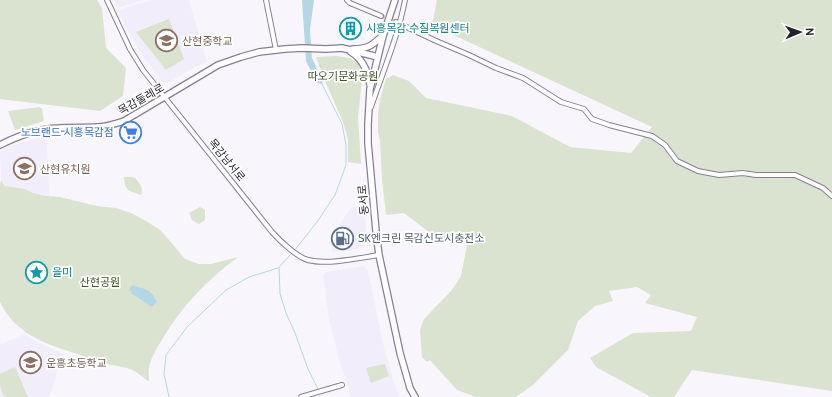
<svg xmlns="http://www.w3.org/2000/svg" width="832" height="397" viewBox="0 0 832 397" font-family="Cabin,'Noto Sans KR',sans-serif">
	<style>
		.built { fill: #f2edfb }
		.green { fill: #dae2d0 }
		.water { fill: #b4d6e5 }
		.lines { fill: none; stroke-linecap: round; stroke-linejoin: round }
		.stream { stroke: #b4d6e5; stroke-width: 1 }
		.street-tunnel { stroke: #cecbd2; stroke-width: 4; stroke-dasharray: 4 2; stroke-linecap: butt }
		.street-casing { stroke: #877e96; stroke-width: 6 }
		.secondary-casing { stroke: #877e96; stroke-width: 8 }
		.street { stroke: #fff; stroke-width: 4 }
		.secondary { stroke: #fff; stroke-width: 5.5 }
		.labels { text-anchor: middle; stroke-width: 3.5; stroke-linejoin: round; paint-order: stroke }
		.culture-label { font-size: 11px; fill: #0d838f; stroke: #fff; text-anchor: start }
		.education-label { font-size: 11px; fill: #785e54; stroke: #fff; text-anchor: start }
		.park-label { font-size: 11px; fill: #3f5123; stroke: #fff }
		.street-label { font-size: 11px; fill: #25212b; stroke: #fff }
		.shop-label { font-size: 11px; fill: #366cbe; stroke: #fff; text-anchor: end }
		.service-label { font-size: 11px; fill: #4e5e75; stroke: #fff; text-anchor: start }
	</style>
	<rect width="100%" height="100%" fill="#f8f6fc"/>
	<path class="built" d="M114,0H143L117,8Z
		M152,0H189L207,62L195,67L168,83L163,82L143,57L127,29L118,10Z
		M45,136L47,139L49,196L33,193L25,189L6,186L1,180L0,152L11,146L23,142Z
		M364,206L367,240L363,246L358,250L332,252L331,238L351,207Z
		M363,266L368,270L384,348L396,389L400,397H351L339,360L329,319L323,275L327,272Z
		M24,334L39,343L62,353L51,393L48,397H0V343L2,344Z"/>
	<path class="green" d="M0,0H97L102,8L106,48L126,68L123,96L100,111L0,99Z
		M437,0H832V391L692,370L674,397H651L596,367L590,358L633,333L691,331L697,317L645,303L651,295L637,287L609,291L613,301L595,306L578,321L568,350L533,385L516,397H476L457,390L430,360L427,362L422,357L420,330L424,319L452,290L461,276L468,240L435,238L425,229L404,213L386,215L382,179L380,140L378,132V114L380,99L386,79L393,75L409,81L426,98L512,116L570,147L631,153L652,127L432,25Z
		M169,19L184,59L166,70L136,32Z
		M337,56L350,58L358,63L362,73V80L358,117L361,164L348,162V139L343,122L322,74L316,57Z
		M40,107L42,109L44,121L15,130L8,111Z
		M124,177H131L135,178C140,183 144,189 141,195C129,190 125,192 124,177Z
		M1,180L5,186L25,189L33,193L47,196L60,197L97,206L116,208L131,213L146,221L160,230L170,241L185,259L199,264H211L238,257C208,279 182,306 163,338C158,346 153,354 150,363C148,369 149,375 149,381H148C142,377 136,371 130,369C118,365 105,365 94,361C87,359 81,355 74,353C43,343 15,333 0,302V184Z
		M200,207L205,210V220L199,224L192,220L189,213Z
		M385,364L389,376L371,383L366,368Z
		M15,367L28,397H4L0,386V374Z"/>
	<path class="water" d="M302,0H314L310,29L312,58L323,81L322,84L317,83L306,61Z
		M132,285C145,290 150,287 157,302L152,307L131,293L132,291L129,290Z"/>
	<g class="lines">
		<path class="stream" d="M294,251L317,222L335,195L346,165V145L342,124L322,84
			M292,253L279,267L280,294L286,313L295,333L308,369L319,391
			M169,397L164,374L166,355L187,327L226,290L249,277L278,268"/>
		<path class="street-tunnel" d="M381,16L396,22"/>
		<defs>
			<path id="street" d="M107,0L130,49L143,70L272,232C280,241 297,257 308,260C328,265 359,258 379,255
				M266,0L276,50
				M347,0L350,3L381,16
				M396,22L434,40L469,55L496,68L523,78L561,102L584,109L592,119L609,125L652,136L665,145L677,161L698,171L719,175L743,173L756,175H795L823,188L832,196
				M371,107C383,71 398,37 405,0
				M301,397L342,385"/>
			<path id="secondary" d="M395,0L383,36L370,89L368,124V143L376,231L379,255L400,353L410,388L415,397
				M353,49C367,49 372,46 382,36
				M351,52C363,59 368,72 370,85
				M0,145C20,135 37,129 59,128C72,127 84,128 97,127C106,127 115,124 124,121L218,65L241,57L259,52L285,49L302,48L326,49L342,48L378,57"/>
		</defs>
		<use href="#street" class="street-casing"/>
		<use href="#secondary" class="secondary-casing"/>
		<use href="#street" class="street"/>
		<use href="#secondary" class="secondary"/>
	</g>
	<defs>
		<symbol id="building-ring" viewBox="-11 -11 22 22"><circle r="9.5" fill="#fff" stroke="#0f9aa8" stroke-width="1.5"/><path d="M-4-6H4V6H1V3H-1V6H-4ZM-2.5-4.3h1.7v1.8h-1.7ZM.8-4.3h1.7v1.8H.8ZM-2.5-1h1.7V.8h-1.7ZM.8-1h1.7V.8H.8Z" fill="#0f9aa8"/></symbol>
		<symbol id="school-ring" viewBox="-11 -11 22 22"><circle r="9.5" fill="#fff" stroke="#8d6e63" stroke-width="1.5"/><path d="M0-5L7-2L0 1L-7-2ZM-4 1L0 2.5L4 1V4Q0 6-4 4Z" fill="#8d6e63"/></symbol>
		<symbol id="supermarket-ring" viewBox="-11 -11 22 22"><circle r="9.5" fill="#fff" stroke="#3f7fe0" stroke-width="1.5"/><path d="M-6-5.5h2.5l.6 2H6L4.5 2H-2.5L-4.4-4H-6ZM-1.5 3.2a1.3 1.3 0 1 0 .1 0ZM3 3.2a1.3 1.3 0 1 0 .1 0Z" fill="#3f7fe0"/></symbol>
		<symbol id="fuel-ring" viewBox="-11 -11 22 22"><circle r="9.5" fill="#fff" stroke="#5c6f8a" stroke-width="1.5"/><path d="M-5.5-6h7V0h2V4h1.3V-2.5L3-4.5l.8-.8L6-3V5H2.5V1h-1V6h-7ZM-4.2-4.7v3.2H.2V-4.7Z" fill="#5c6f8a"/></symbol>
		<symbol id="sight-ring" viewBox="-11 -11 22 22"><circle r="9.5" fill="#fff" stroke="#0f9aa8" stroke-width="1.5"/><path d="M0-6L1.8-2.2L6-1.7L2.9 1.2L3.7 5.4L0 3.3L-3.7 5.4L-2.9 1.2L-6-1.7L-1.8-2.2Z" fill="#0f9aa8"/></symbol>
	</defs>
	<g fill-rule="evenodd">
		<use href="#building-ring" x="338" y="16" width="25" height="25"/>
		<use href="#school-ring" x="154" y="28" width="25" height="25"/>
		<use href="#supermarket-ring" x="118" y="120" width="25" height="25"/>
		<use href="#school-ring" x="12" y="156" width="25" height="25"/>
		<use href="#fuel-ring" x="330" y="226" width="25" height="25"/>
		<use href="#sight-ring" x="24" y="260" width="25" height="25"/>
		<use href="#school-ring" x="18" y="350" width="25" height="25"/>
	</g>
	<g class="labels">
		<g class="culture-label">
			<text x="366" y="32">시흥목감 수질복원센터</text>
			<text x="52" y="276">을미</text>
		</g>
		<g class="education-label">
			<text x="182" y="45">산현중학교</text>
			<text x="40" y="173">산현유치원</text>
			<text x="46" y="367">운흥초등학교</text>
		</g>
		<g class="park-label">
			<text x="343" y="80">따오기문화공원</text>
			<text x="100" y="286">산현공원</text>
		</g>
		<g class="street-label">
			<text transform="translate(141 99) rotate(-30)" y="4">목감둘레로</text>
			<text transform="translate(227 160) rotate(51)" y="4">목감남서로</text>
			<text transform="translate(363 200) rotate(-95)" y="4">동서로</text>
		</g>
		<g class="shop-label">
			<text x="114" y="136">노브랜드 시흥목감점</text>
		</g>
		<g class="service-label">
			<text x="358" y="242">SK엔크린 목감신도시충전소</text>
		</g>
	</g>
	<g transform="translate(800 32) rotate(88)" stroke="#ffffff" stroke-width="3" paint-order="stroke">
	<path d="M0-3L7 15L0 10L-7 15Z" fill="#25212b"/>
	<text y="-6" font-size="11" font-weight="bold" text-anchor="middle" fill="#25212b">N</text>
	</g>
</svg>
